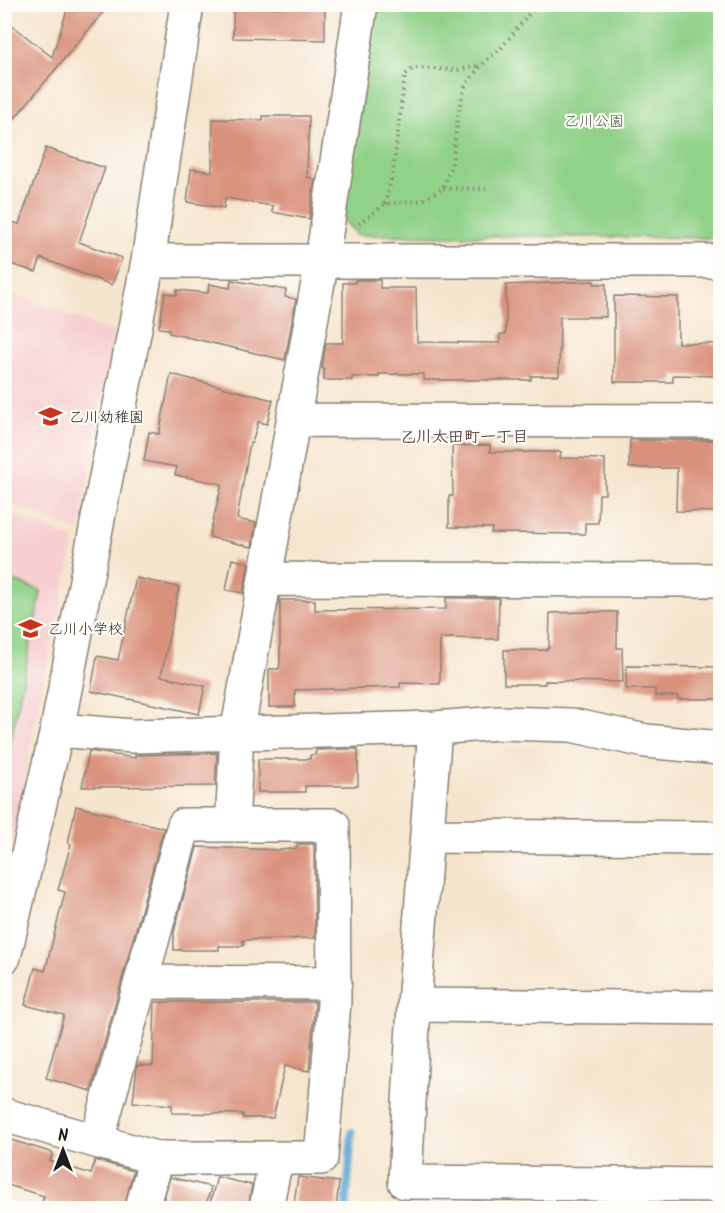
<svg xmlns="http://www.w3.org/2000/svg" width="725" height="1213" viewBox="0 0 725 1213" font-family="Kalam,'Klee One',sans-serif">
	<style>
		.built { fill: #f7cfd0 }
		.green { fill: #91d289; stroke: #567752; stroke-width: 1.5 }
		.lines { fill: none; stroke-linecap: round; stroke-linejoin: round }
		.stream { stroke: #56a5d0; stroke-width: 8 }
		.building { fill: #da917c }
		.minor-casing { stroke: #898075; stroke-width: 36 }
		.path { stroke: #898075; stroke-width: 4; stroke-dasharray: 1.5 4.5; stroke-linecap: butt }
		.minor { stroke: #fff; stroke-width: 33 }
		.labels { text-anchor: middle; stroke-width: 4.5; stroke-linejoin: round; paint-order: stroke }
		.park-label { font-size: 15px; fill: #455c42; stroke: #fdfcf7 }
		.poi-label { font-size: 15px; fill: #1c1c1c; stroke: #fdfcf7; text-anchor: start }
		.neighbourhood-label { font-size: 16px; font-weight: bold; fill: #5e453e; stroke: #fdfcf7 }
	</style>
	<rect width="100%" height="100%" fill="#fdfcf7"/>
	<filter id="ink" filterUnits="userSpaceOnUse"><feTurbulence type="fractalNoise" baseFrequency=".0167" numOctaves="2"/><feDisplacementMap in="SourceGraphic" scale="12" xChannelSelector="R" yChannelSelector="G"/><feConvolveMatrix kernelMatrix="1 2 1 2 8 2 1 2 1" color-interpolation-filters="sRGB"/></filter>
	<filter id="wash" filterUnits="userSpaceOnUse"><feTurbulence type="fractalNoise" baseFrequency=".008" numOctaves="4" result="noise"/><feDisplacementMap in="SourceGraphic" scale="24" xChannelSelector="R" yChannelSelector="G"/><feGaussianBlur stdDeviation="1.35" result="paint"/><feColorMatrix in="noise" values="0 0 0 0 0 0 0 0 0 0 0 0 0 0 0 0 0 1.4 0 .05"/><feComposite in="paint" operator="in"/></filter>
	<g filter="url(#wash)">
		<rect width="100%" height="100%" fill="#f6e5ce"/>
		<path class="built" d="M5,291L113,332L79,531L5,503Z
			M5,512L75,539L35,719L19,821L5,881Z"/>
		<path class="green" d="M376,5H720V238L357,235L343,219Z
			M5,578L41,591L5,770L4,578Z"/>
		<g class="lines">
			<path class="stream" d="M346,1208L352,1132"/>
		</g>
		<g id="blocks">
			<path class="building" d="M69,4H110L4,131V19L52,57Z
				M233,7L325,8V40L233,38Z
				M263,116H309L307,177L315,179L309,219L272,212L273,206L225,198L224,208L187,202L191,169L212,172L213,119L263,120Z
				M46,148L105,168L79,242L122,258L112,285L41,258L36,272L4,262V220L19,224Z
				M231,280L286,290L285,297L296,299L285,360L169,333V329L159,328L165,293L177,295V290L208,293L209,284L230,288Z
				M355,280H380V288H416L417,342L500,343V334H506V285L594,281V284H606V317H560L559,376H531V380H424V374H379V377H352V380H324V369L322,368L326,343H343V283H355Z
				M614,296L678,297V343L720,344V376L673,375V382H614Z
				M171,374L273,400L267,424L258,422L252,443L250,442L237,519L256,523L252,547L209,537L222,484L175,475L177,467L144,461L149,432L159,434Z
				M630,440H720V512L676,511L677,468H629Z
				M490,445V452H561L560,458L605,459V494H599L598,523H585V534L491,533L492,528L449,527V496H453L452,446Z
				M232,559L249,563L243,593L226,590Z
				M136,578L179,587L161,676L205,686L199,714L91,691L97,656L118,660Z
				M446,598H499L498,639L440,638V684L400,683V687L295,690V707H269V669H279L280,662V600H315V610L446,609Z
				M590,612H617V648H622L623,682L545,681V684H504V650H546L549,648L550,613Z
				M626,666L719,667V699H678V696H655V689H626Z
				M344,749H358V786H305V792H258V759H310V755H315L316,750Z
				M89,751L135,758V755L217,753L215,786L82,787Z
				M76,806L164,828L91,1091L46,1078L64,1015L25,1005L35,968L45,971L65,892L58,890L71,844L68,843Z
				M297,844H314L315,938L243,940V946H219V950H174V932L197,847L281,850L297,848Z
				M155,1002H315L309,1071L285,1066L273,1118H243V1114L172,1113V1105L133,1102L137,1065L153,1066Z
				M11,1140L53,1153L50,1161L91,1174L95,1160L133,1171L124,1209H62L42,1202L44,1196L4,1184V1161Z
				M170,1177L211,1187L205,1209H161Z
				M217,1177L252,1185L248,1209H231L210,1203Z
				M298,1177L339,1182L336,1209H293Z"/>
		</g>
	</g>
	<g filter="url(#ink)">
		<use href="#blocks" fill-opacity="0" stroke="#898075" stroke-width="1.5"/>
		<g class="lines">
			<defs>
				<path id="minor" d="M148,261H720
					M294,420L720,421
					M266,579L720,580
					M435,728L414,1005L405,1182L720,1185
					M57,730L133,736L435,728L499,723L571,725L646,741L720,748
					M232,825L237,734L322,260L361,4
					M427,836L720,838
					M4,957L57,730L148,261L187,4
					M141,982L335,983
					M414,1005L720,1008
					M4,1115L156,1158H321L334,1002L333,825H184L97,1141
					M142,1208L156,1158
					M266,1208L276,1159"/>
			</defs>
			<use href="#minor" class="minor-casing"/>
			<path class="path" d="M443,188L486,189
				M385,204L393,172L405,75L414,68L458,70L481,65
				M359,224L385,204L423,200L443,188L452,164L459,107L466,84L482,64L502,47L537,4"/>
			<use href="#minor" class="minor"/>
		</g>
	</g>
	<defs>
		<symbol id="school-bare" viewBox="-9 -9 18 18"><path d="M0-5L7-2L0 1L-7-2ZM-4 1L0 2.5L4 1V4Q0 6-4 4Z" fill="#c8321e" stroke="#fdfcf7" stroke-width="2.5" paint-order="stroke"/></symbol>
	</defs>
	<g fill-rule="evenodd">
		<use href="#school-bare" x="34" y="400" width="33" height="33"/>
		<use href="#school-bare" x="14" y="612" width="33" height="33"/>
	</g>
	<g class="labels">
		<g class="park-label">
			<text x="594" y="126">乙川公園</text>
		</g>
		<g class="poi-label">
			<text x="69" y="422">乙川幼稚園</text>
			<text x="48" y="634">乙川小学校</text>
		</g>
		<g class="neighbourhood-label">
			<text x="464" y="442">乙川太田町一丁目</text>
		</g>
	</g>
	<rect width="725" height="1213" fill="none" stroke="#fdfcf7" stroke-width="24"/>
	<g transform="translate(63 1150)" stroke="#fdfcf7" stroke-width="4.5" paint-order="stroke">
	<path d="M0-4.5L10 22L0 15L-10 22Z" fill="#1c1c1c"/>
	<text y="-9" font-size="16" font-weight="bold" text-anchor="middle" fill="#1c1c1c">N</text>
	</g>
</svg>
